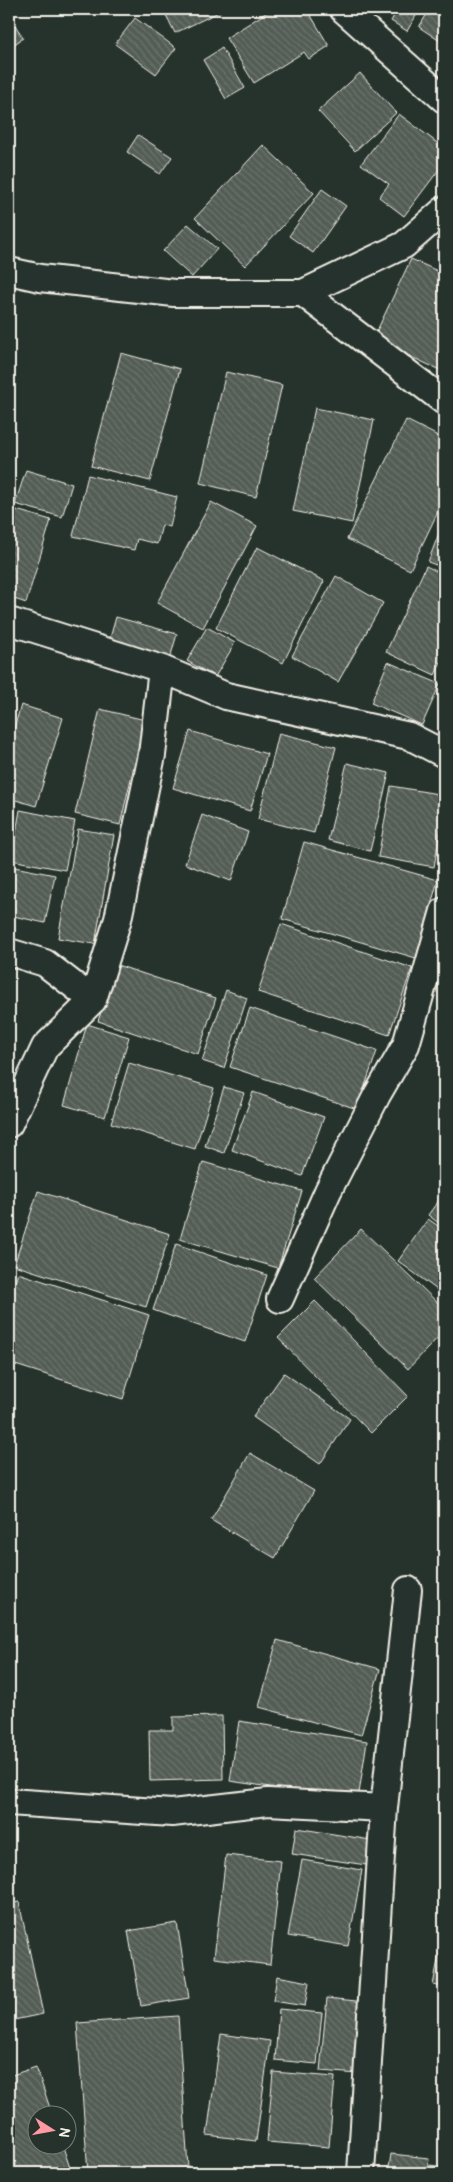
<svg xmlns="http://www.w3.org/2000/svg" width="453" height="2182" viewBox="0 0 453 2182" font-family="Pangolin,sans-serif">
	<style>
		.building { fill: url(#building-back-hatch); stroke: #f4f1e8 }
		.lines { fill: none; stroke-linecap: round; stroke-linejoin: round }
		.street-casing { stroke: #f4f1e8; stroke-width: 30 }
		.street { stroke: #26332d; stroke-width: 26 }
	</style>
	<defs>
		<pattern id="building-back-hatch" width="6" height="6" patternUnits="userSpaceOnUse" patternTransform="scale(1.25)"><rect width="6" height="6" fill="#525c55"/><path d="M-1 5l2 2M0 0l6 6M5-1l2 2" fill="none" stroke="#6c746d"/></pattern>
	</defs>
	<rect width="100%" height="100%" fill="#26332d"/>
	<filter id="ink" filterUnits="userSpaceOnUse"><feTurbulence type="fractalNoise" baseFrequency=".02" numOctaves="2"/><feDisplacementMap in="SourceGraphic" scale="10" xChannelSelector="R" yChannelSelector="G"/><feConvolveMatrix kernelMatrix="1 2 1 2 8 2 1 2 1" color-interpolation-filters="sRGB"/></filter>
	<g filter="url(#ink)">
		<path class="building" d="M163,9H225L175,33Z
			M272,9H307L329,46L309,59L304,52L254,83L226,38Z
			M398,9H420L407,31L391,21Z
			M430,9H444L443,43L419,27Z
			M9,15L23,38L9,48Z
			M135,18L176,48L156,74L115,44Z
			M222,48L245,88L226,99L203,60Z
			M360,73L396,113L355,151L318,111Z
			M399,114L444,148V163L404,216L379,197L389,184L361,164Z
			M138,135L172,157L160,174L127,152Z
			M263,145L314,193L245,266L195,218Z
			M322,189L346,206L313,253L289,236Z
			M188,224L217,249L192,277L163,251Z
			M411,259L444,274V372L373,339Z
			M121,353L180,369L150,481L91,466Z
			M226,372L282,385L256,497L200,483Z
			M315,408L374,420L352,523L293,511Z
			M406,420L444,439V499L410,570L347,539Z
			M26,470L72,484L62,517L15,504Z
			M88,475L177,497L170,527L162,525L157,544L137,539L134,550L73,536Z
			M211,502L257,526L203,628L157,603Z
			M9,508L51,520L26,603L9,597Z
			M444,520V568L428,562Z
			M257,547L324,581L283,663L216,628Z
			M426,566L444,575V655L435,675L386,652Z
			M336,576L383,603L338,682L292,656Z
			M116,617L177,634L169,662L108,645Z
			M207,627L235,643L215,677L187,661Z
			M388,662L440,684L422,725L371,703Z
			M21,705L63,718L36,806L9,798V745Z
			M100,709L145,720L120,825L75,814Z
			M190,731L267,754L250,811L173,788Z
			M279,733L336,747L314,833L258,819Z
			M347,763L389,773L370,851L328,840Z
			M391,786L444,795V808L434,867L378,857Z
			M20,810L75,821L65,870L11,860Z
			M202,815L248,832L231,881L185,864Z
			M78,829L114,835L95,944L58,938Z
			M304,842L438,880L416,958L282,919Z
			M9,866L55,875L45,923L9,915Z
			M281,924L412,968L389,1035L258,992Z
			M444,962V987L435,983Z
			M117,965L216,998L198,1054L98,1021Z
			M226,990L247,998L224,1068L202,1061Z
			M250,1008L377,1051L357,1109L230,1067Z
			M87,1024L129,1037L105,1117L64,1105Z
			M129,1063L214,1088L195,1149L111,1123Z
			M224,1087L244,1093L224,1153L205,1146Z
			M253,1092L324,1117L302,1176L232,1150Z
			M203,1162L302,1191L278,1268L180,1239Z
			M38,1191L170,1234L146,1307L14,1265Z
			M444,1193V1227L428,1215Z
			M428,1219L444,1230V1295L398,1261Z
			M361,1229L444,1309V1331L408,1369L314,1278Z
			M176,1244L267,1275L245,1342L153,1310Z
			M18,1273L149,1315L123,1399L9,1363V1301Z
			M315,1301L408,1396L371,1433L278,1338Z
			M284,1373L350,1419L320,1464L253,1417Z
			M250,1453L314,1491L275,1558L211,1520Z
			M277,1640L380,1669L361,1735L259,1707Z
			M222,1716L223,1779L150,1781L149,1730H173V1717Z
			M239,1721L367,1741L358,1800L230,1781Z
			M296,1828L377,1841L373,1866L292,1854Z
			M226,1855L281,1861L270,1965L214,1958Z
			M302,1860L362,1870L348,1946L288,1936Z
			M19,1902L43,2014L9,2021V1904Z
			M177,1923L189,1998L141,2006L128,1931Z
			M444,1930V1987L433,1985Z
			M277,1976L309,1982L305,2006L273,2001Z
			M327,1998L366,2002L359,2074L320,2071Z
			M279,2009L322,2013L317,2064L275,2060Z
			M178,2016L188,2168L88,2173L77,2023Z
			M221,2034L270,2041L256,2141L207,2135Z
			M36,2067L52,2114H38V2144H62L71,2171L63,2173H9V2076Z
			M273,2072L335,2077L329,2147L267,2142Z
			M391,2154L429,2158L427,2173L389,2168Z
			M429,2165L444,2167V2173H427Z"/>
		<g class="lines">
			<defs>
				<path id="street" d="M343,9L444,99
					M9,271L40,278L174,293H303L404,245L444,210
					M303,293L444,401
					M9,621L162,669L226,696L409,736L444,754
					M9,952L45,963L93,1000
					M9,1124L45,1047L93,1000L118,919L152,755L162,669
					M280,1299L328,1191L377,1095L406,1045L444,911
					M9,1802L172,1813L268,1802L384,1808
					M361,2173L384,1808L408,1590"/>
			</defs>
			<use href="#street" class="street-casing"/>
			<use href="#street" class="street"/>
		</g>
	</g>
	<rect width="453" height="2182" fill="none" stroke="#26332d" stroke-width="30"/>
	<rect x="15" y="15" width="423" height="2152" fill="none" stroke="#f4f1e8" stroke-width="2" filter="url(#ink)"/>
	<g transform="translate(52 2130) rotate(101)"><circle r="24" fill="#26332d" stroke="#787f78"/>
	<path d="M0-4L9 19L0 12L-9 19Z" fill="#ff9aa2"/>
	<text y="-8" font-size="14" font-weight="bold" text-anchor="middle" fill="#f4f1e8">N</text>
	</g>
</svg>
